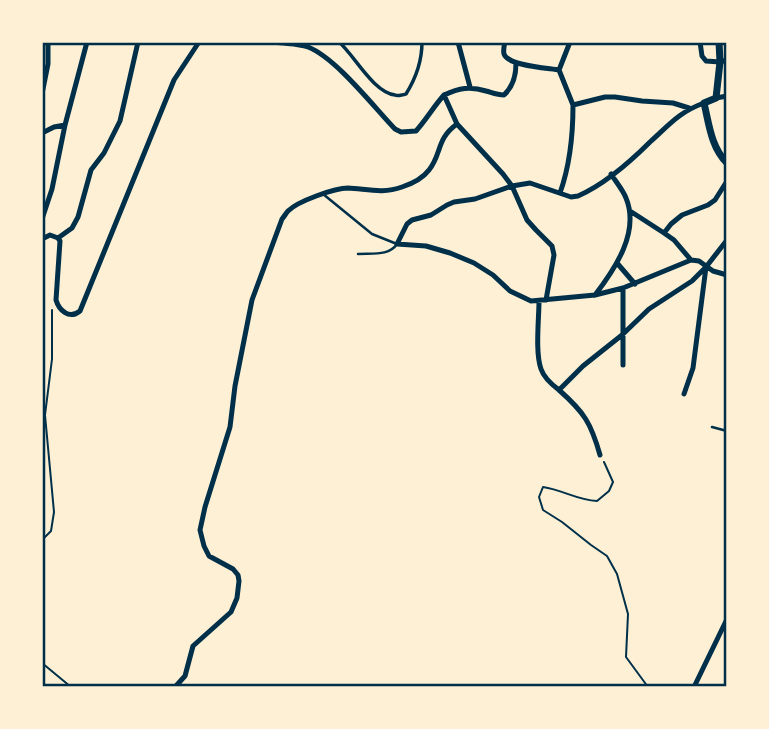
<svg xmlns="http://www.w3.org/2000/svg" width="769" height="729" viewBox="0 0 769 729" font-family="Barlow,sans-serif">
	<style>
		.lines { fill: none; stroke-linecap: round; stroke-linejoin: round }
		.path { stroke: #003049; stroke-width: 2 }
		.service { stroke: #003049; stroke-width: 2.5 }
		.pedestrian { stroke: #003049; stroke-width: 3.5 }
		.minor { stroke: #003049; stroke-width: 5 }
		.secondary { stroke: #003049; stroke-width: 7 }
		.neatline { fill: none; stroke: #003049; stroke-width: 2.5 }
	</style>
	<rect width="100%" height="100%" fill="#fdf0d5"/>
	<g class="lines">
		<path class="path" d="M604,462L613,482L609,491L597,501C577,500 563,490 543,487L539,497L543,510L562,522L591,545L607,556L617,574L628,614L626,657L648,687
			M42,540L51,531L54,512L45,415L52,359V310
			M42,663L71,687"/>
		<path class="service" d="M323,194L372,234L397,244C389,256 373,253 358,254
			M712,427L727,431"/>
		<path class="pedestrian" d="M339,42C355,56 373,92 395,95C397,96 404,95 406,94C416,78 422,61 422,42"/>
		<path class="minor" d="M275,42C286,44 297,43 308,47C336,58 373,106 395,129L401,132L416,131C426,120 434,106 444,95L457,124L503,174L512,186L527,220L536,230L552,246L554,255L546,300
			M458,42L470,87
			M505,42C504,46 503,50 504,54C508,66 547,68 559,70L573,105L605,97H615L642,101L673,103L689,108
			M700,42L702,56L706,61L720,62L727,60
			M559,70L570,42
			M42,94L48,64V42
			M444,95C459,88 470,86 486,91C493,93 497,95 504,95C514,86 516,75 516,63
			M716,98L727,96
			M704,103C679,112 669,125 650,142C631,161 603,185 578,196L571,197L530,183L512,186L475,199L454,202L447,205L431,215L412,220L407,224L397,244L426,246L450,253L474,263L493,275L510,291L531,301L595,295L623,288L691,260L699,261L713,271L727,275
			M42,133L54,127L65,125
			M560,193C570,165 573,135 573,105
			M630,211L664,233
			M42,219L52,189L65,125L87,42
			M58,238L72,228L78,217L91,170L104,153L120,121L138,42
			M42,239L50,235L58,238L60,241L56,300C59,310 69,320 80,311L174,80L199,42
			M691,260L674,240L664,233L671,224L682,215L708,205L715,200L727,181
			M617,263L635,284
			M595,295C615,269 640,232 626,198C623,190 616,182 611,174
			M539,301C539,319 535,352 541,369C544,378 551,384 559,390L583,366L622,335L649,309L692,281L706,267L727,240
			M623,365V288
			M559,390C584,412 591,423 600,455
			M684,394L693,368L706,267
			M175,687L185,676L193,646L231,612L237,598L239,581L238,575L233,569L209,556L204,546L200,530L205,507L230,427L235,386L252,300L282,219C284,217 286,213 288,211C298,201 335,188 348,188C367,189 383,194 402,187C411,184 423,178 429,170C442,154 436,139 457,124
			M694,687L727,619"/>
		<path class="secondary" d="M719,42L720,62L716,98L704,103C709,124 711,147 727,163"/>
	</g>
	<rect width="769" height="729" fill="none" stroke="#fdf0d5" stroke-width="88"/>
	<rect x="44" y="44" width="681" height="641" class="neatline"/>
</svg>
